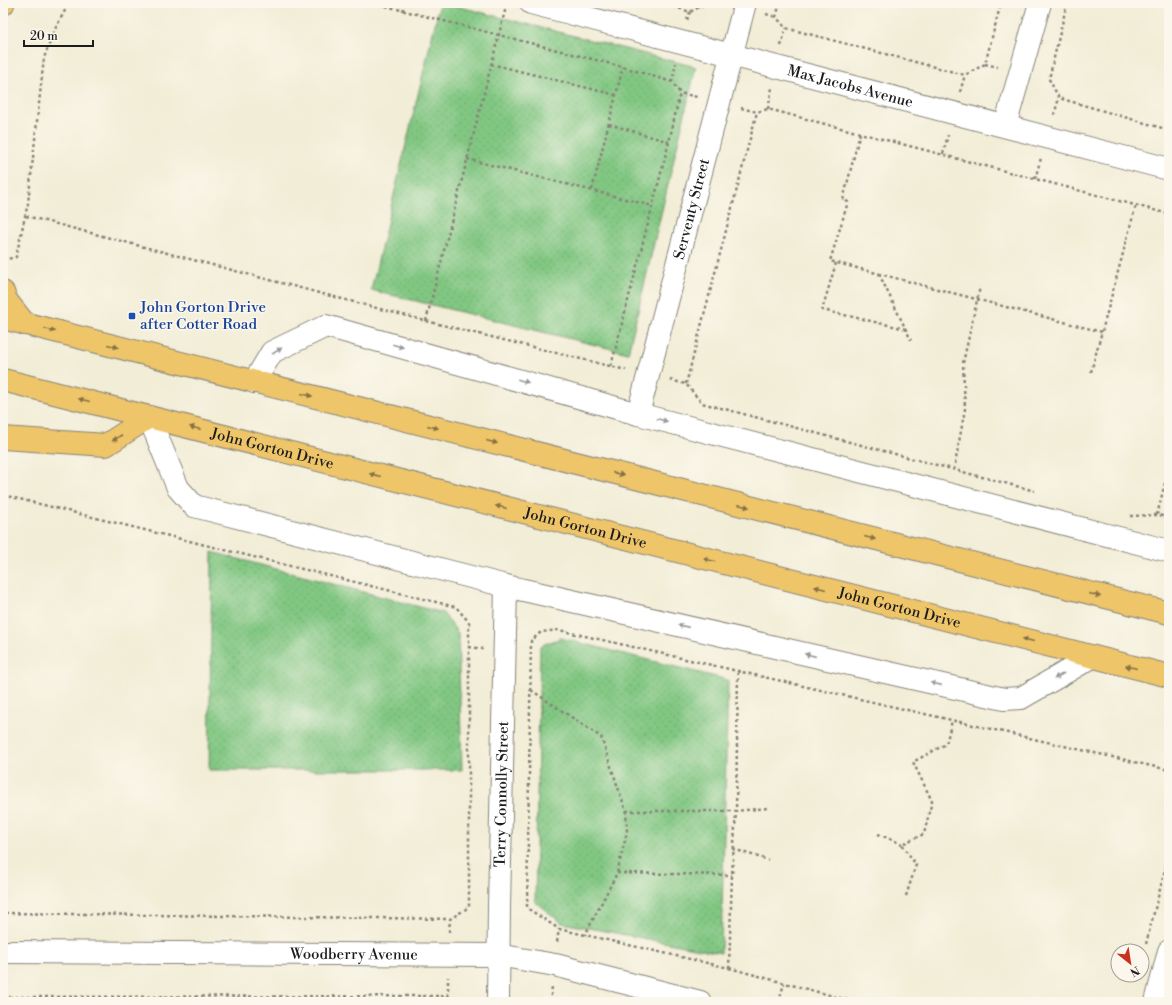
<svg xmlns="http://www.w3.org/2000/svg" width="1172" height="1005" viewBox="0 0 1172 1005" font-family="'Libre Bodoni',serif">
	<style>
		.green { fill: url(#green-dots); stroke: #4e724f }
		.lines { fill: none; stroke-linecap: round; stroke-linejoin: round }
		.minor-casing { stroke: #878479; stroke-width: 24 }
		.major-casing { stroke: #878479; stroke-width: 24 }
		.path { stroke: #878479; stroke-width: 2.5; stroke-dasharray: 3 3; stroke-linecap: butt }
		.minor { stroke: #fff; stroke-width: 22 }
		.major { stroke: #eec569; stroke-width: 22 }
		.oneway { fill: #857042 }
		.oneway2 { fill: #999 }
		.transit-dot { fill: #1a4fb4; stroke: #fbf7ec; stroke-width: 1.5 }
		.labels { text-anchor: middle; stroke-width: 3; stroke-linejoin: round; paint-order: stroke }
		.street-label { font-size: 15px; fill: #1c1c1c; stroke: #fbf7ec }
		.transit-label { font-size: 15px; fill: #164399; stroke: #fbf7ec; text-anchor: start }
	</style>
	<defs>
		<pattern id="green-dots" width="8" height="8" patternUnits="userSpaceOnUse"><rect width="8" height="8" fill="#81c782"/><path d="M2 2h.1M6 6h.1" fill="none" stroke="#6faa70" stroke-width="1.8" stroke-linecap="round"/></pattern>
	</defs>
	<rect width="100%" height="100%" fill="#fbf7ec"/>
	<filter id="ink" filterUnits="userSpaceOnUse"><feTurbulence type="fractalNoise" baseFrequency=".025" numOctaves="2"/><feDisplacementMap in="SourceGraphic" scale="8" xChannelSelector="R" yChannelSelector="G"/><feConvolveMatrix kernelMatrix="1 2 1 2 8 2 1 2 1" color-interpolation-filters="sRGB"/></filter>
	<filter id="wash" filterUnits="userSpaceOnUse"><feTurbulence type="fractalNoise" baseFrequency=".012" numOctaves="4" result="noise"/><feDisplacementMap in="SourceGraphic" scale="16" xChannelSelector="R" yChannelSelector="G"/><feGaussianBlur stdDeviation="0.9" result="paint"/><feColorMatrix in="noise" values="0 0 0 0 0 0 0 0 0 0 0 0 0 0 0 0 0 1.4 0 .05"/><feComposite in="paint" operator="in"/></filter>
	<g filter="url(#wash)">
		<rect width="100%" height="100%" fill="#f2edd6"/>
		<path class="green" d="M440,3H445L696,67L628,353L371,290Z
			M212,552L443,613L458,633L462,770H209Z
			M561,638L728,680L721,953L562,923L535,902L540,646Z"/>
	</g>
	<g filter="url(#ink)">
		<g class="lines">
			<defs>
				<g id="minor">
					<path id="s1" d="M531,3L1169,169"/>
					<path d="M1005,126L1040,3"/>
					<path d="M254,382L272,352L326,326L638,414L1169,551"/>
					<path id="s2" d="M638,414L745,3"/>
					<path d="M149,417L178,488L194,506L506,586L1004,699L1021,698L1092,657"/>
					<path id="s3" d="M3,952L498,955L555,965L700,1002"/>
					<path id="s4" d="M498,1002L499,907L506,586"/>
					<path d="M1156,1002L1169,951"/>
				</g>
				<g id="major">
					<path d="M3,4V3"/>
					<path d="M3,292L6,300L25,324"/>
					<path d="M3,318L1169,613"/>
					<path id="s5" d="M3,380L1169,676"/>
					<path d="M3,438L106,445L149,417"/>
				</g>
			</defs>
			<use href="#minor" class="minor-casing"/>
			<use href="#major" class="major-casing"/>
			<path class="path" d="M374,3L623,67L672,82L680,93L697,97
				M662,3L690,12L707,3
				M780,3L776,17L786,28L965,75L985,64L1001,3
				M1067,3L1049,79L1059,98L1169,130
				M403,11L405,3
				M766,14L776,17
				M687,20L690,12
				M781,46L786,28
				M491,64L616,95
				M985,64L998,67
				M672,82L676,63
				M960,92L965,75
				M741,108L757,112L768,109L1169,214
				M768,109L772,88
				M1054,115L1059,98
				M609,124L669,142
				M860,133L843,200L848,202L830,261L1102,332
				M943,154L948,135
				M467,159L653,206
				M1035,179L1041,158
				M592,190L623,67
				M26,216L426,321L626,370
				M3,260L16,257L28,203L44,58L54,31L69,3
				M836,263L822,310L906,329
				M879,274L911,340
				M426,321L507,3
				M611,366L669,142L680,93
				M1091,372L1136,205
				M670,380L686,384L702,403L1035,491
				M686,384L757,112
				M954,470L965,409L963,363L980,287
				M3,495L456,607L469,622V907L450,919L3,913
				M1157,515L1169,467
				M1130,516L1157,515L1169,517
				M469,647L483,649
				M738,672L736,811L732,875L729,968L559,929L527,908L531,641L541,632L559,630L1169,770
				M531,690L601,737L626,811L627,832L617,873L585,935
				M626,811H736L768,808
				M878,834L902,844
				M733,849L768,860
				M617,873L732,875
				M906,896L916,865L902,844L924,834L932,801L913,762L946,744L952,721
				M449,932L450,919
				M557,942L559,929
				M1146,944L1169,854
				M729,968L855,1002
				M448,996V977
				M3,997L448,996L456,1002
				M550,1002L552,987
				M779,1002L784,983"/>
			<use href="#minor" class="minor"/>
			<use href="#major" class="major"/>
		</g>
		<defs><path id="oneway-solid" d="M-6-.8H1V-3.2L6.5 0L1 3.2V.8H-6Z"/></defs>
		<g class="oneway">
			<use href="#oneway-solid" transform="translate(50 330) rotate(14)"/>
			<use href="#oneway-solid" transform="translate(113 346) rotate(14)"/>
			<use href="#oneway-solid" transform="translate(307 395) rotate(14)"/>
			<use href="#oneway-solid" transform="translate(84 400) rotate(-166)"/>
			<use href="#oneway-solid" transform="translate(433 427) rotate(14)"/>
			<use href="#oneway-solid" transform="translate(195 428) rotate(-166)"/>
			<use href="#oneway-solid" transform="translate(117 438) rotate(147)"/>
			<use href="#oneway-solid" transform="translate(492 442) rotate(14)"/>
			<use href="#oneway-solid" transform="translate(618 474) rotate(14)"/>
			<use href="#oneway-solid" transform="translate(375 475) rotate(-166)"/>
			<use href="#oneway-solid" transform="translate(744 506) rotate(14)"/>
			<use href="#oneway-solid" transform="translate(501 507) rotate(-166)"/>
			<use href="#oneway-solid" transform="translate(870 538) rotate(14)"/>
			<use href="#oneway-solid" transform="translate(709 560) rotate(-166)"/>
			<use href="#oneway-solid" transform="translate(820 588) rotate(-166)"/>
			<use href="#oneway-solid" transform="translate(1095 595) rotate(14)"/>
			<use href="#oneway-solid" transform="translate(1028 640) rotate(-166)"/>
			<use href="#oneway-solid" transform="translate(1131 667) rotate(-166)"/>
		</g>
		<g class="oneway2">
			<use href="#oneway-solid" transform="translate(398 346) rotate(16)"/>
			<use href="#oneway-solid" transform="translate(277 351) rotate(-32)"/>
			<use href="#oneway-solid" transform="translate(523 381) rotate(16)"/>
			<use href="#oneway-solid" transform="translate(662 420) rotate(15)"/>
			<use href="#oneway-solid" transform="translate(683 626) rotate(-167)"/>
			<use href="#oneway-solid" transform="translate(810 655) rotate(-167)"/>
			<use href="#oneway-solid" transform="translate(1059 676) rotate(150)"/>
			<use href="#oneway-solid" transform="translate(936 684) rotate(-167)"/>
		</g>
	</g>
	<rect class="transit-dot" x="128" y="312" width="8" height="8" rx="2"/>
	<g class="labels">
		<g class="street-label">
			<text dy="5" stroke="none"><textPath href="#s1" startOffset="330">Max Jacobs Avenue</textPath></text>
			<text dy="5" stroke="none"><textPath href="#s2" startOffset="212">Serventy Street</textPath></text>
			<text dy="5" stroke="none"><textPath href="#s5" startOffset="278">John Gorton Drive</textPath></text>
			<text dy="5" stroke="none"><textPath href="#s5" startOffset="601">John Gorton Drive</textPath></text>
			<text dy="5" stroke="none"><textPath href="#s5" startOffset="925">John Gorton Drive</textPath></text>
			<text dy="5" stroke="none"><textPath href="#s4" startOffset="208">Terry Connolly Street</textPath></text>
			<text dy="5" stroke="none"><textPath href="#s3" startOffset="351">Woodberry Avenue</textPath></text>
		</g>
		<g class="transit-label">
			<text x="140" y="312">John Gorton Drive<tspan x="140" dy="17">after Cotter Road</tspan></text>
		</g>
	</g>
	<rect width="1172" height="1005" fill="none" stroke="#fbf7ec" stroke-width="16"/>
	<g transform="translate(1130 963) rotate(150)"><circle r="19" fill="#fbf7ec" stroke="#a29f99"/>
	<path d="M0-3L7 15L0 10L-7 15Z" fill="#c8321e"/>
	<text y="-6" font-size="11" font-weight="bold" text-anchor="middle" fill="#1c1c1c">N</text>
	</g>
	<path d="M24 40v6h69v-6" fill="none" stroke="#1c1c1c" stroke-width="2"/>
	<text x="30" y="40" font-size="12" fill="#1c1c1c" stroke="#fbf7ec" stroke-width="3" paint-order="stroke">20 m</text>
</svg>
